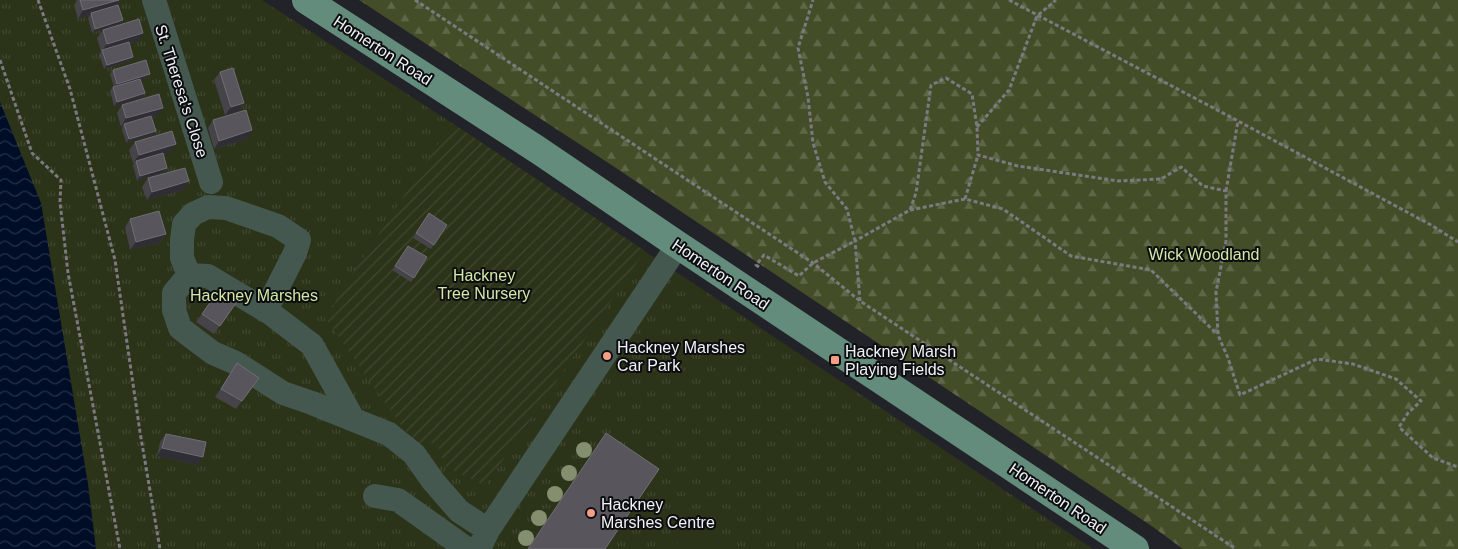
<svg xmlns="http://www.w3.org/2000/svg" width="1458" height="549" viewBox="0 0 1458 549" font-family="Arial,sans-serif">
	<style>
		.forest { fill: url(#forest-firs) }
		.park { fill: url(#park-tufts) }
		.garden { fill: url(#garden-furrows) }
		.pitch { fill: #2b3319 }
		.water { fill: url(#water-waves) }
		.lines { fill: none; stroke-linecap: round; stroke-linejoin: round }
		.path { stroke: #797b80; stroke-width: 3; stroke-dasharray: 4 2.5; stroke-linecap: butt }
		.minor { stroke: #455850; stroke-width: 24 }
		.major { stroke: #648c7c; stroke-width: 28 }
		.tree { fill: #838f6e }
		.wall { fill: #464349 }
		.shaded-wall { fill: #2f2e34 }
		.building { fill: #58565c; stroke: #706e74 }
		.poi-dot { fill: #f49e86; stroke: #0c0d0f; stroke-width: 2 }
		.labels { text-anchor: middle; stroke-width: 4; stroke-linejoin: round; paint-order: stroke }
		.street-label { font-size: 16px; fill: #f0f2f6; stroke: #0c0d0f }
		.park-label { font-size: 16px; fill: #d3e8a6; stroke: #0c0d0f }
		.poi-label { font-size: 16px; fill: #f0f2f6; stroke: #0c0d0f; text-anchor: start }
	</style>
	<defs>
		<pattern id="forest-firs" width="22" height="20" patternUnits="userSpaceOnUse" patternTransform="scale(1.25)"><rect width="22" height="20" fill="#434e28"/><path d="M5 1l3.5 6h-7zM16 11l3.5 6h-7z" fill="#5e6848"/></pattern>
		<pattern id="park-tufts" width="24" height="20" patternUnits="userSpaceOnUse" patternTransform="scale(1.25)"><rect width="24" height="20" fill="#2b3319"/><path d="M3 7l-1-3M5 7V3M7 7l1-3M15 17l-1-3M17 17v-4M19 17l1-3" fill="none" stroke="#404730"/></pattern>
		<pattern id="garden-furrows" width="10" height="10" patternUnits="userSpaceOnUse" patternTransform="scale(1.25)"><rect width="10" height="10" fill="#2b3319"/><path d="M-1 1l2-2M0 10L10 0M9 11l2-2" fill="none" stroke="#404730"/></pattern>
		<pattern id="water-waves" width="16" height="10" patternUnits="userSpaceOnUse" patternTransform="scale(1.25)"><rect width="16" height="10" fill="#000d27"/><path d="M0 5q4-4 8 0t8 0" fill="none" stroke="#263147"/></pattern>
	</defs>
	<rect width="100%" height="100%" fill="#212329"/>
	<path class="forest" d="M359,0H1458V549H1183L1153,527L613,166Z"/>
	<path class="park" d="M0,0H262L452,123L1093,549H0Z"/>
	<path class="garden" d="M452,123L645,251L485,486L445,466L437,443L417,444L397,420L327,320L338,296Z"/>
	<path class="pitch" d="M692,521L737,549H674Z"/>
	<path class="water" d="M0,102L41,203L88,484L96,549H0Z"/>
	<g class="lines">
		<path class="path" d="M38,0L70,89L115,260L140,432L160,549
			M415,0L813,263L860,301L1236,549
			M1009,0L1238,121L1431,225L1458,242
			M0,60L32,153L61,180L60,202L68,273L120,549
			M977,127L1009,90L1037,16L1056,0
			M1226,191L1238,121
			M965,199L978,155
			M910,210L965,199L1003,209L1071,256L1151,270L1217,334
			M759,267L756,265L764,255L799,276L813,263L855,241L847,209L825,182L813,143L808,97L798,48L813,0
			M860,301L855,241L910,210L916,193L931,85L946,78L972,94L977,127L978,155L1018,166L1118,181L1161,179L1181,167L1203,186L1226,191V241L1216,292L1218,335L1228,358L1240,395L1317,359L1353,364L1396,379L1421,401L1408,413L1399,427L1433,458L1458,467"/>
		<path class="minor" d="M154,0L211,182
			M189,275L182,258V240L184,224L193,214L208,207L226,208L278,226L299,240L295,253L266,310
			M353,419L312,345L270,313L208,276L189,275L174,293V310L180,328L197,341L213,353L236,363L283,393L312,403L389,434L414,454L433,481L459,511L488,530
			M375,496L398,500L467,549
			M479,549L488,530L678,245"/>
		<path class="major" d="M306,0L538,150L678,245L1135,549"/>
	</g>
	<g class="tree">
		<circle cx="584" cy="450" r="8"/>
		<circle cx="569" cy="473" r="8"/>
		<circle cx="555" cy="494" r="8"/>
		<circle cx="539" cy="518" r="8"/>
		<circle cx="526" cy="538" r="8"/>
	</g>
	<path class="wall" d="M77,0H120L116,6L123,20L120,24L92,33L88,18L90,15L78,19L74,5Z
		M103,30L138,41L129,44L133,57L130,61L104,69L99,54L101,52L97,38Z
		M113,70L150,74L147,78L140,80L145,93L142,98L114,106L110,91L113,87H114L110,74Z
		M220,72L244,103L239,111L225,115L214,80Z
		M122,105L157,116L152,118L156,131L153,135L126,143L122,128L123,126L121,127L117,113Z
		M213,120L247,139L214,149L208,128Z
		M135,142L170,153L163,155L167,168L165,172L137,181L133,165L134,163H133L129,150Z
		M148,178L183,190L147,200L142,187Z
		M429,213L447,225L431,249L413,238Z
		M130,219L166,234L160,243L130,250L125,227Z
		M408,246L427,257L411,282L392,270Z
		M218,291L236,303L214,334L196,322Z
		M237,363L259,378L236,409L215,397Z
		M166,434L197,465L157,456L160,442Z"/>
	<path class="shaded-wall" d="M120,0L115,8L91,13L90,15L78,19L83,10Z
		M123,20L120,24L92,33L95,29Z
		M143,33L138,41L102,52V50L107,44Z
		M133,57L130,61L104,69L107,65Z
		M150,74L147,78L114,88L117,84Z
		M145,93L142,98L114,106L117,102Z
		M244,103L239,111L225,115L231,107Z
		M163,108L157,116L125,125L124,124L123,126L121,127L126,118Z
		M252,130L247,139L214,149L219,141Z
		M156,131L153,135L126,143L129,139Z
		M176,144L170,153L136,163V161L133,163L139,155Z
		M167,168L165,172L137,181L140,176Z
		M189,181L183,190L147,200L152,192Z
		M166,234L160,243L130,250L136,242Z
		M162,448L203,457L197,465L157,456Z"/>
	<path class="building" d="M80,0H119L83,10Z
		M118,5L123,20L95,29L91,13Z
		M139,19L143,33L107,44L103,30Z
		M129,42L133,57L107,65L102,50Z
		M146,60L150,74L117,84L113,70Z
		M233,68L244,103L231,107L220,72Z
		M140,79L145,93L117,102L113,87Z
		M159,94L163,108L126,118L122,105Z
		M246,110L252,130L219,141L213,120Z
		M151,116L156,131L129,139L124,124Z
		M172,131L176,144L139,155L135,142Z
		M163,153L167,168L140,176L136,161Z
		M185,168L189,181L152,192L148,178Z
		M159,211L166,234L136,242L130,219Z
		M429,213L447,225L434,245L416,233Z
		M408,246L427,257L414,278L395,266Z
		M218,291L236,303L220,326L202,314Z
		M237,363L259,378L242,401L221,389Z
		M606,433L659,469L605,549H528Z
		M166,434L206,442L203,457L162,448Z"/>
	<g class="poi-dot">
		<circle cx="607" cy="356" r="5"/>
		<rect x="830" y="355" width="10" height="10" rx="2.5"/>
		<circle cx="591" cy="513" r="5"/>
	</g>
	<g class="labels">
		<g class="street-label">
			<text transform="translate(383 50) rotate(33)" y="6">Homerton Road</text>
			<text transform="translate(182 91) rotate(72)" y="6">St. Theresa's Close</text>
			<text transform="translate(721 274) rotate(34)" y="6">Homerton Road</text>
			<text transform="translate(1058 498) rotate(34)" y="6">Homerton Road</text>
		</g>
		<g class="park-label">
			<text x="1204" y="260">Wick Woodland</text>
			<text x="484" y="281">Hackney<tspan x="484" dy="18">Tree Nursery</tspan></text>
			<text x="254" y="301">Hackney Marshes</text>
		</g>
		<g class="poi-label">
			<text x="617" y="353">Hackney Marshes<tspan x="617" dy="18">Car Park</tspan></text>
			<text x="845" y="357">Hackney Marsh<tspan x="845" dy="18">Playing Fields</tspan></text>
			<text x="601" y="510">Hackney<tspan x="601" dy="18">Marshes Centre</tspan></text>
		</g>
	</g>
</svg>
